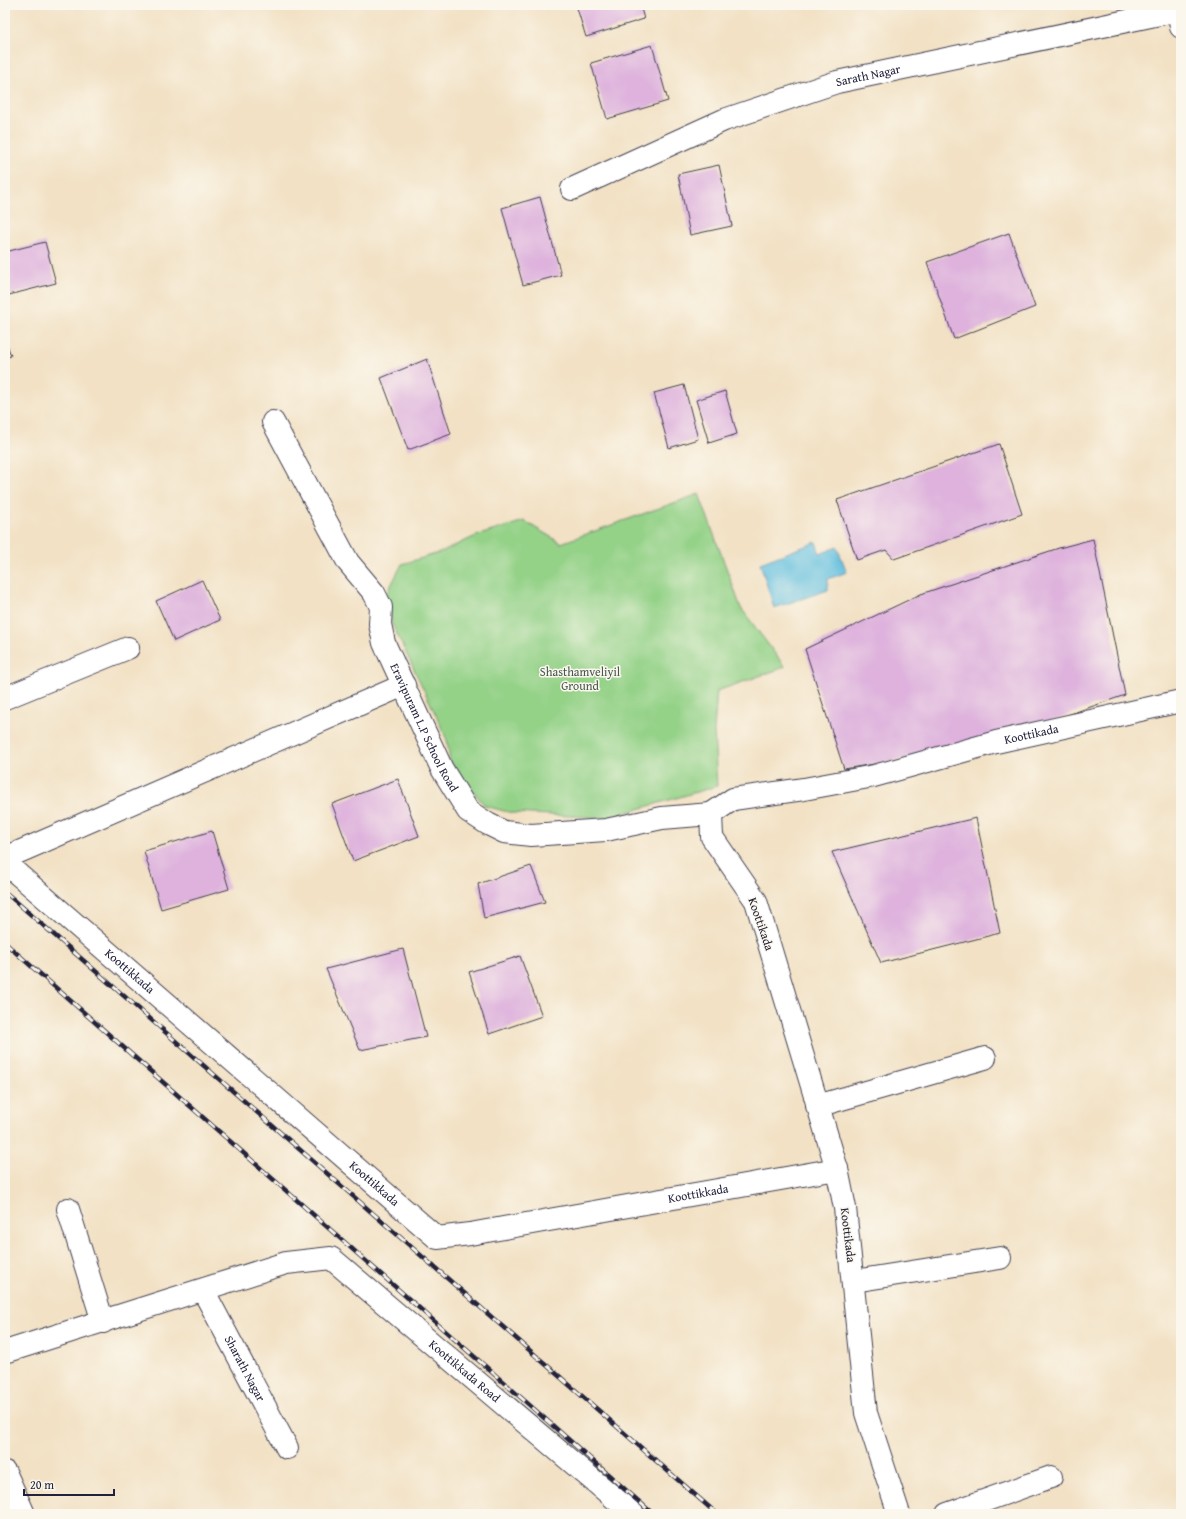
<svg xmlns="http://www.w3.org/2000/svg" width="1186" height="1519" viewBox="0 0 1186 1519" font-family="'Gentium Book Plus',serif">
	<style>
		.green { fill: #94d288; stroke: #5b7a62 }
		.water { fill: #5fbede; stroke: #40708c }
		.building { fill: #deb2dd }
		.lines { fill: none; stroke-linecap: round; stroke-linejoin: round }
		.minor-casing { stroke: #413f50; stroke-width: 24 }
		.major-casing { stroke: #413f50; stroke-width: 24 }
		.minor { stroke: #fff; stroke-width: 22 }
		.major { stroke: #fff; stroke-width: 22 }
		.rail-casing { stroke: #22223b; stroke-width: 4.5 }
		.rail { stroke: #fbf7ec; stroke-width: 3; stroke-dasharray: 9; stroke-linecap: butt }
		.labels { text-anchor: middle; stroke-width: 3; stroke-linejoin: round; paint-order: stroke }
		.street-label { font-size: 12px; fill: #22223b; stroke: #fbf7ec }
		.park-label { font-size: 12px; fill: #445752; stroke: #fbf7ec }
	</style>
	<rect width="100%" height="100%" fill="#fbf7ec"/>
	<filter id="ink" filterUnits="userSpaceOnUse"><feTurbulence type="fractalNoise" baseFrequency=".025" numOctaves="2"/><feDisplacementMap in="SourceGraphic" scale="8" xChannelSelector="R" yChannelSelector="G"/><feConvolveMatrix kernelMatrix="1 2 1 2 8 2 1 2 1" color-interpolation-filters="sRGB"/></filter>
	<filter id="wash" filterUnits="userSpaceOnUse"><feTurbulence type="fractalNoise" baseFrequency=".012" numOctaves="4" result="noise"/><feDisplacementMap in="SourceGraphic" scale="16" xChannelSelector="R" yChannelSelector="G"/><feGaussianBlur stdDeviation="0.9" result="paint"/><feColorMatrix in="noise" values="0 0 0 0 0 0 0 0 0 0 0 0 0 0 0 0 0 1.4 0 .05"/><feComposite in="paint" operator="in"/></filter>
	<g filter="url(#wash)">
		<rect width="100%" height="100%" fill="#f2e1c4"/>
		<path class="green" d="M699,494L741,608L785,667L717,691L714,730L717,786L608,818L512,813L485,806L450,762L447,740L435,713L392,624L386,595L402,564L439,553L476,536L524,521L561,543Z"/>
		<path class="water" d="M816,542L820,554L837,547L847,572L828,579V590L774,608L760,563Z"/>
		<g id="blocks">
			<path class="building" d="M576,5H640L644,19L586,37Z
				M652,45L668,101L607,119L591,63Z
				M719,165L732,226L690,235L678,174Z
				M540,197L561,275L523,285L502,208Z
				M1009,233L1035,307L954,339L927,262Z
				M45,242L56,283L5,296V252Z
				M5,338L11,356L5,358Z
				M427,359L451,434L408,450L381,378Z
				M684,385L698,439L669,448L654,393Z
				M725,391L737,434L709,443L696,400Z
				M999,444L1022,514L894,559L886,550L857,560L837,500Z
				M1093,539L1125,695L1050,721L904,759L844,769L805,649L921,594L1059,548Z
				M202,580L220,620L174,641L156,601Z
				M398,779L419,836L353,861L332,804Z
				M976,818L1000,933L881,963L832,852Z
				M212,831L229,889L161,909L144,851Z
				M531,866L545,902L484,918L478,884Z
				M403,949L426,1037L360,1050L326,969Z
				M520,956L542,1016L489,1034L469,972Z"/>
		</g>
	</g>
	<g filter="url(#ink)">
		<use href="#blocks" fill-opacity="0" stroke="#413f50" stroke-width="1"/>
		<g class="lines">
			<defs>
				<g id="minor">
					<path id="s1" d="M572,189L724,120L837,82L1179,10"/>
					<path id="s2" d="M273,422L348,562L374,593L381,607L380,624L384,643L442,769L468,811L488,824L504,832L531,835L606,830L662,818L711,814"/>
					<path d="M5,698L128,648"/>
					<path d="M5,858L404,685"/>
					<path id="s3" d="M5,863L437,1238L470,1234L837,1169"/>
					<path d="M817,1106L985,1058"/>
					<path d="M68,1209L103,1322"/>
					<path d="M854,1281L1000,1258"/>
					<path id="s4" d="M203,1290L287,1448"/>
					<path id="s5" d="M5,1352L286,1263L331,1258L633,1514"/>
					<path d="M5,1472L24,1514"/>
					<path id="s6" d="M899,1514L866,1413L845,1208L837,1169L756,901L712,837L711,814L733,799L804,789L874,776L996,742L1181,701"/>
					<path d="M947,1514L1051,1477"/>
				</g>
				<path id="major" d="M1178,5L1181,27"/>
			</defs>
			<use href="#minor" class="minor-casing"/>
			<use href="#major" class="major-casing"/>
			<use href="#minor" class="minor"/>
			<use href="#major" class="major"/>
			<defs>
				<path id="rail" d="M5,892L717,1514
					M5,943L653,1514"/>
			</defs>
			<use href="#rail" class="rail-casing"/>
			<use href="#rail" class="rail"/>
		</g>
	</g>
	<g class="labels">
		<g class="street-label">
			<text dy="4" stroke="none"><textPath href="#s1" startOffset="318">Sarath Nagar</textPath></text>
			<text dy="4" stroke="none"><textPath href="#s2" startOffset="345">Eravipuram L.P School Road</textPath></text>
			<text dy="4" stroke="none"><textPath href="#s6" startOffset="1065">Koottikada</textPath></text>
			<text transform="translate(761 924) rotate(71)" y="4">Koottikada</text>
			<text dy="4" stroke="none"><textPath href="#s3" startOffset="165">Koottikkada</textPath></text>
			<text dy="4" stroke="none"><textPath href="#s3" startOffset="489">Koottikkada</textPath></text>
			<text dy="4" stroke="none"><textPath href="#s3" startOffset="837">Koottikkada</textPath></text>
			<text transform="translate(848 1235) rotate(83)" y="4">Koottikada</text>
			<text dy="4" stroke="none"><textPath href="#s4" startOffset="89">Sharath Nagar</textPath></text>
			<text dy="4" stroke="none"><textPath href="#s5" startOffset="515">Koottikkada Road</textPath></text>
		</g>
		<g class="park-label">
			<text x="580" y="676">Shasthamveliyil<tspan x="580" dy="14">Ground</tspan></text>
		</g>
	</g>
	<rect width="1186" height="1519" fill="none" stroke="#fbf7ec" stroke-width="20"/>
	<path d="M24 1489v6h90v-6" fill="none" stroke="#22223b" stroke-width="2"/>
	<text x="30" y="1489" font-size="12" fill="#22223b" stroke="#fbf7ec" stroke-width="3" paint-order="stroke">20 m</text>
</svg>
